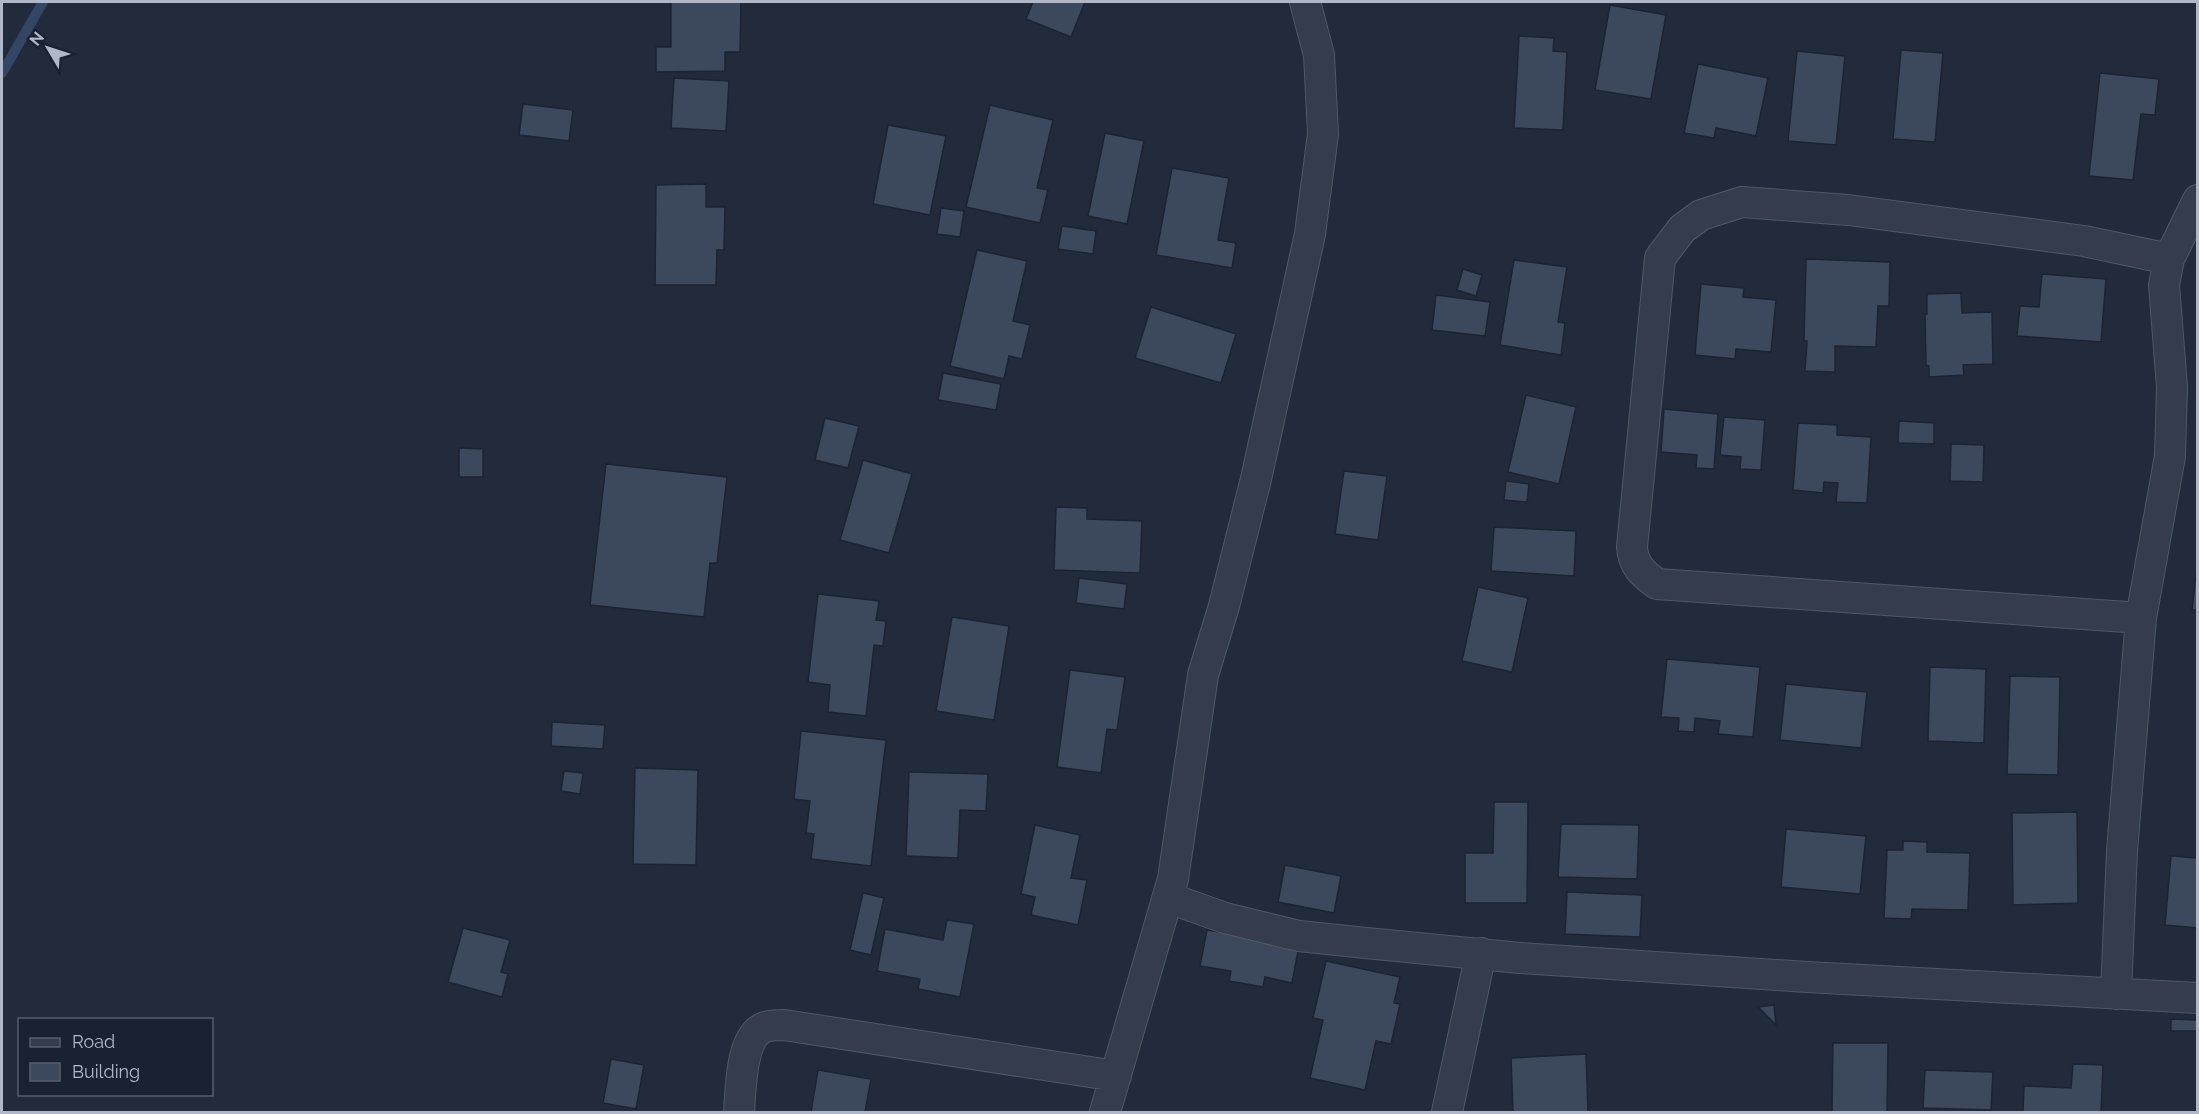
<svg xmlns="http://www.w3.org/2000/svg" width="2199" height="1114" viewBox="0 0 2199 1114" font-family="Raleway,sans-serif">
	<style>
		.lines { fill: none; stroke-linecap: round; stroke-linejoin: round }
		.stream { stroke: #334665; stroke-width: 10 }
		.building { fill: #3c495c; stroke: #1c2433; stroke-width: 1.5 }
		.minor-casing { stroke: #505867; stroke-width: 32 }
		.minor { stroke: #353d4c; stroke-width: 30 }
	</style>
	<rect width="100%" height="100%" fill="#212b3c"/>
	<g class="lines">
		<path class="stream" d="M2,73L43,2"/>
	</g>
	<path class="building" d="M671,2H741L740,52H725V71L656,72V47H671Z
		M1033,2H1085L1071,37L1026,19Z
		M1610,5L1666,15L1651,99L1595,90Z
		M1519,36L1554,38L1553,51L1567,52L1563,130L1514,128Z
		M1901,50L1943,53L1935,142L1893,139Z
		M1797,51L1845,56L1836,145L1788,141Z
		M1698,64L1768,78L1756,136L1716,128L1714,138L1684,133Z
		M2100,73L2159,79L2155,115L2141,114L2133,180L2089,176Z
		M674,78L729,81L726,131L671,128Z
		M523,104L573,110L569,141L519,135Z
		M990,105L1053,120L1037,188L1048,190L1040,223L966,207Z
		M888,125L946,136L930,215L873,204Z
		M1105,133L1144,141L1127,224L1088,216Z
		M1172,168L1229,178L1218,240L1236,243L1232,268L1156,255Z
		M706,184V207H725L724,250H717L716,285H655L656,185Z
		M941,208L964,211L960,237L937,234Z
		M1062,226L1096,231L1093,254L1058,249Z
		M977,250L1027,261L1013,321L1030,325L1022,359L1009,356L1004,379L950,366Z
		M1806,259L1890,262L1889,306H1878L1876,347L1835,346V372L1805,371L1807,341H1804Z
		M1514,260L1567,267L1558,322L1565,323L1561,355L1500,345Z
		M1463,269L1482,275L1476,296L1457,290Z
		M2042,274L2106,279L2101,342L2017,336L2020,306L2039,307Z
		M1701,284L1744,288L1743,297L1776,300L1771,352L1736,349L1735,359L1695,355Z
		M1961,293L1962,313L1992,312L1993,364L1963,365L1964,375L1929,377V366L1926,365L1925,314H1927V294Z
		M1436,295L1490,302L1485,336L1432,330Z
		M1151,307L1236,334L1221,383L1135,358Z
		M943,373L1001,384L996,410L938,400Z
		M1526,395L1576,407L1559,484L1508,472Z
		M1664,409L1718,414L1714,469L1696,468L1697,455L1661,452Z
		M1724,417L1765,420L1761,470L1740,469L1741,457L1720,455Z
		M825,418L859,426L848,468L815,460Z
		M1899,421L1934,423V444L1898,443Z
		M1798,423L1837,425V435L1871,437L1867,503L1836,502L1838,483L1824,482L1823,493L1793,490Z
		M1951,444L1984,445L1983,482L1950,481Z
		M459,448L483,449V477H459Z
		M863,460L912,474L889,553L840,540Z
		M606,464L727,477L717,563H710L704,617L590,605Z
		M1344,471L1387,476L1378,540L1335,534Z
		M1506,481L1529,484L1527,502L1504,500Z
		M1056,507L1087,508V519L1142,521L1140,573L1054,570Z
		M1494,527L1576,531L1574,576L1491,571Z
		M2198,555V610H2192Z
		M1079,578L1127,584L1124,609L1076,603Z
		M1478,587L1528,598L1512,672L1462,661Z
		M818,594L879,601L876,620L886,621L883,646L874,645L866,716L828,712L830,685L808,682Z
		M952,617L1009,626L994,720L936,711Z
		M1667,659L1760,667L1753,737L1718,734L1720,721L1695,718L1694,732L1678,731L1679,718L1661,717Z
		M1930,667L1986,669L1984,743L1928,741Z
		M1070,670L1125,677L1117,730L1107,729L1101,773L1057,767Z
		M2010,676L2060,677L2058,775L2007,774Z
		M1786,684L1867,692L1861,748L1780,740Z
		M552,722L605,725L603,749L551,746Z
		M801,731L886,740L871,866L811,859L814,834L806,833L810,801L794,799Z
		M635,768L698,770L696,865L633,864Z
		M564,771L583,773L580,794L561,791Z
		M909,772L988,774L986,811L960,810L958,858L906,856Z
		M1494,802H1528L1527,903H1465V853H1493Z
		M2077,812L2078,903L2013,905L2012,813Z
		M1561,824L1639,825L1637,879L1558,877Z
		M1035,825L1080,835L1071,878L1087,880L1078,925L1031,915L1035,897L1021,894Z
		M1786,829L1866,836L1860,894L1781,887Z
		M1903,841L1927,842V852L1970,853L1968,910L1912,909L1911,919L1884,918L1887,850H1903Z
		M2171,856L2198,858V928L2165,925Z
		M1285,865L1341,876L1334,913L1278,902Z
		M1567,892L1642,895L1640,937L1565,934Z
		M863,893L884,898L871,955L850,950Z
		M947,920L974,924L960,997L918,989L920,979L877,971L885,929L943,940Z
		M463,928L510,940L501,972L508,974L502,997L448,982Z
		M1207,930L1299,946L1292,983L1265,977L1263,987L1229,981L1231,971L1200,966Z
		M1326,961L1400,977L1394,1003L1400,1004L1391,1044L1376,1041L1365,1090L1310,1078L1323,1020L1313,1018Z
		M1774,1005L1776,1025L1758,1007Z
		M2171,1019L2198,1020V1031H2171Z
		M1833,1043H1888L1887,1112H1832Z
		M1586,1054L1588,1112H1513L1511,1058Z
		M611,1059L644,1065L636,1109L603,1103Z
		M2073,1064L2103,1065L2101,1112H2023L2024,1086L2071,1088Z
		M818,1070L871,1079L865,1112H811Z
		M1925,1070L1993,1072L1991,1110L1923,1108Z"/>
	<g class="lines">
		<defs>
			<path id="minor" d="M2169,259L2198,200
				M1169,898L1225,918L1299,936L1366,943L1520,958L1807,977L2198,998
				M2116,994L2122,851L2141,618L2170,456L2172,387L2164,285L2169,259L2084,241L1848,210L1742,202L1701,215L1682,229L1660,258L1632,547C1633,565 1643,574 1657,584L2141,618
				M739,1112C741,1090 740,1036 765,1027C771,1025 778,1025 784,1025L1116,1076
				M1105,1112L1173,879L1203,675L1224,606L1256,479L1310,234L1323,134L1319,55L1305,2
				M1447,1112L1481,953"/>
		</defs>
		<use href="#minor" class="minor-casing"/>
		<use href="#minor" class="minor"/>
	</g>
	<rect width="2199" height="1114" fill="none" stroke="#b0b8c8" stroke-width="6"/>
	<rect x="18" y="1018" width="195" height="78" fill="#1a2231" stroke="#565e6d" stroke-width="1.5"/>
	<rect x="30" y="1038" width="30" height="9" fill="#353d4c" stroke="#565e6d" stroke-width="1.5"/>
	<text x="72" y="1048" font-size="18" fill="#b0b8c8">Road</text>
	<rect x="30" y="1063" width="30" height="18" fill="#3c495c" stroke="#565e6d" stroke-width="1.5"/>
	<text x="72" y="1078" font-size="18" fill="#b0b8c8">Building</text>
	<g transform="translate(48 48) rotate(309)" stroke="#1a2231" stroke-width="4.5" paint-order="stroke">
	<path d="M0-4.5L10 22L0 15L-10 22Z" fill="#b0b8c8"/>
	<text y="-9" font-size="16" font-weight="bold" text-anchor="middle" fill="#b0b8c8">N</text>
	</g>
</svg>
